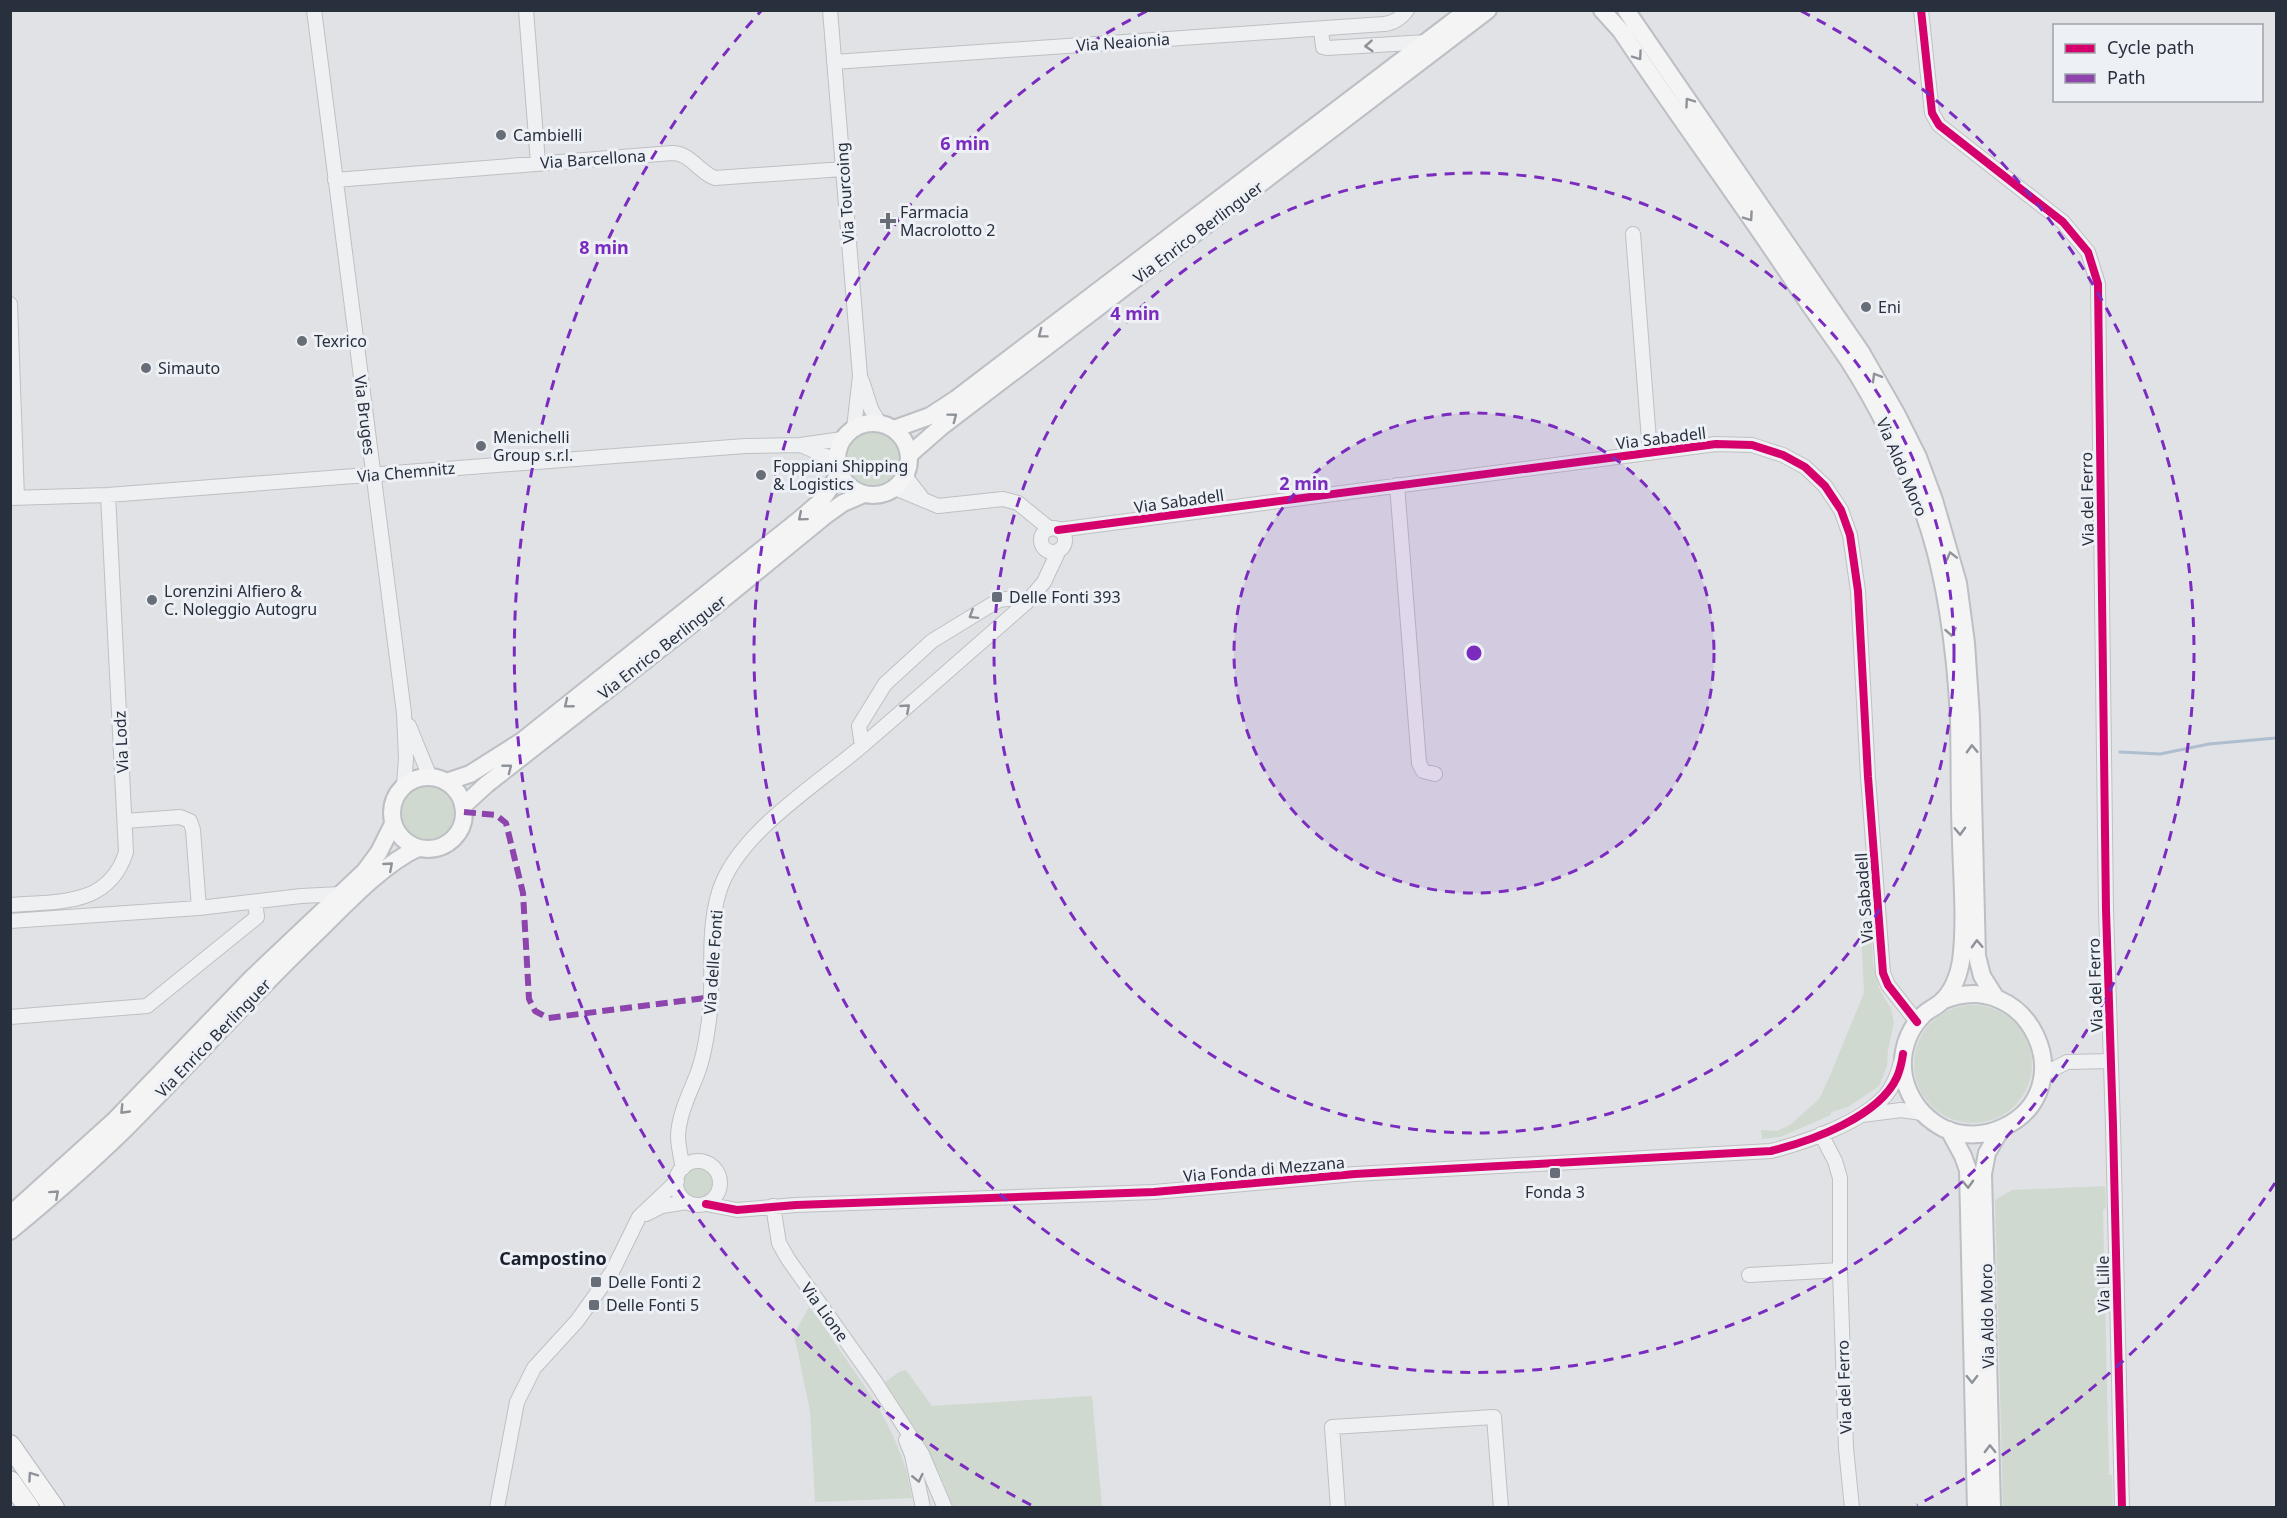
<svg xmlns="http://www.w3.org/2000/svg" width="2287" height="1518" viewBox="0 0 2287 1518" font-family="'Noto Sans',sans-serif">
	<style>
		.green { fill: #d0d9d0 }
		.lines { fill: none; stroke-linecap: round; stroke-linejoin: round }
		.stream { stroke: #afbecf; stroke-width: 3 }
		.minor-casing { stroke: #bec0c3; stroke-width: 16 }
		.major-casing { stroke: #bcbfc3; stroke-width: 20 }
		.highway-casing { stroke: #b2b5ba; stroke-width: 22 }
		.minor { stroke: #eff0f1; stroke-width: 14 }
		.major { stroke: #f4f4f5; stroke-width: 16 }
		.highway { stroke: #f4f4f5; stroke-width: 20 }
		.quiet { stroke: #8e44ad; stroke-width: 6; stroke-dasharray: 12 6; stroke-linecap: butt }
		.cycleway-casing { stroke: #edf0f5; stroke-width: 11 }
		.cycleway { stroke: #d6006c; stroke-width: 8 }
		.oneway { stroke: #8c9097 }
		.oneway2 { stroke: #8e9299 }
		.ring { fill: none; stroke: #7b2cbf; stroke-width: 3; stroke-dasharray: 10 8 }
		.poi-dot { fill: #686e78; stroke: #edf0f5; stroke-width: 2 }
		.labels { text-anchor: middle; stroke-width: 6; stroke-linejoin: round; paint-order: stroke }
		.street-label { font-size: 16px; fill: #282f3d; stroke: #edf0f5 }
		.poi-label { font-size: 16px; fill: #282f3d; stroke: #edf0f5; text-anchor: start }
		.neighbourhood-label { font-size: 18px; font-weight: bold; fill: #1a202e; stroke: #edf0f5 }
		.centre { fill: #7b2cbf; stroke: #edf0f5; stroke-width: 3 }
		.ring-label { font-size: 18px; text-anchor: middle; font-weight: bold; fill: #7b2cbf; stroke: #edf0f5; stroke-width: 6; stroke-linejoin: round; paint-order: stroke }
	</style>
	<rect width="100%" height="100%" fill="#e0e2e5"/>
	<path class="green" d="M845 459a28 28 0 1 1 56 0a28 28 0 1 1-56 0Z
		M399 814a28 28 0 1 1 56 0a28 28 0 1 1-56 0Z
		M1860,905L1870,908L1873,962L1879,988L1891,1009L1894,1022L1888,1050L1887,1066L1879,1086L1848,1107L1831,1112V1115L1780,1137L1762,1139L1761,1130L1777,1131L1790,1125L1819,1099L1829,1078L1864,993Z
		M1914 1064a59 59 0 1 1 118 0a59 59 0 1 1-118 0Z
		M683 1183a15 15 0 1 1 30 0a15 15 0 1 1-30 0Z
		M2105,1186L2106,1208L2103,1210L2109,1475H2112L2113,1507H2003L1995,1200L2012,1190Z
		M809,1307C821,1321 831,1337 841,1352C873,1397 904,1442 912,1498L815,1502L810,1411L794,1334Z
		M906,1370L932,1406L1092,1396L1102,1507H953C937,1461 913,1423 884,1383L899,1372Z"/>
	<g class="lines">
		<path class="stream" d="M2120,752L2160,754L2209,744L2276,738"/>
		<defs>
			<path id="minor" d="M314,10L404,713L406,759L404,785
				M526,10L538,163
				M830,10L860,376L854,428
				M1921,10L1932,113L1939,125L2063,222L2088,252L2098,284L2106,910L2113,1126L2122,1508
				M1321,29L1323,47L1327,48L1427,42
				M834,62L1384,24C1394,23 1401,18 1407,10
				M335,180L672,153C691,153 698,172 715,178L843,169
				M1633,234L1650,453
				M10,304L17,498
				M862,381L871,409L879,423
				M801,445L837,461
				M905,476L922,498
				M1397,485L1419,763L1423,771L1435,774
				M895,488L938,506L1003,499L1018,503L1050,529
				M10,498L108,495L745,446L801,445L842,439
				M1041 540a12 12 0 1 1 24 0a12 12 0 1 1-24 0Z
				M1058,530L1716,444L1752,445L1783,455L1805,467L1825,486L1841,510L1850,535L1858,591L1868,777L1883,973L1888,985L1917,1022
				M409,726L430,777
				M862,746L859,726L885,684L932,641L999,600L1014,598L1027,602
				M125,821L180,817L190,821L193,830L199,908L301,896L341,894
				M10,905C58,901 109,907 126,852L108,495
				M10,921L199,908
				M10,1017L147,1006L257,917L255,902
				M2042,1075L2067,1062L2111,1061
				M1862,1115L1901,1110L1922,1113
				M1821,1134L1835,1161L1840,1178V1270L1846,1448L1852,1508
				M676 1183a22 22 0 1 1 44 0a22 22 0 1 1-44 0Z
				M683,1168C681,1158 678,1146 678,1136C679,1113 690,1093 698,1072C703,1058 706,1042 708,1027C716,981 705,939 719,892C737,833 817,785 863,745C918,698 972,650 1027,602L1044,582L1059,550
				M706,1204L737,1210L796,1205L1154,1192L1355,1174L1771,1151C1806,1142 1861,1123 1886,1095C1894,1085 1898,1074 1901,1062
				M773,1206L779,1243L788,1259L876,1383L922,1454L945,1508
				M646,1214L662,1206L687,1202
				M1749,1275L1840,1270
				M906,1440L912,1455L923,1508
				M497,1508L517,1402L534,1368L577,1321L612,1272L639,1217L677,1181
				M1338,1508L1332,1427L1494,1417L1501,1508"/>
			<path id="major" d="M1602,10L1621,31C1677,115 1737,196 1793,280C1811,308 1831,334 1849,361C1878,406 1901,454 1920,503C1945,566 1956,652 1959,719C1960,759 1959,800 1961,840C1962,880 1966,922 1961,961C1959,975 1952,993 1941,1002C1936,1007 1929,1009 1923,1015C1903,1035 1897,1066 1909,1092C1916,1108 1929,1121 1945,1129C1964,1137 1986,1136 2004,1127C2085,1088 2028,964 1942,1001
				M1626,10L1861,352L1897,415L1918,457L1934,500L1958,583L1966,643L1971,718L1977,956L1982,976L1996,998
				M837 459a36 36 0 1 1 72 0a36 36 0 1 1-72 0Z
				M894,429L930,416L956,399L1468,10
				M909,455L941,427L1488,10
				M392 813a36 36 0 1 1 72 0a36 36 0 1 1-72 0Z
				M446,782L470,774L522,741L799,520L821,501L840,473
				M463,806L487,784L716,605L826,515L843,503L864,494
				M1949,1130L1963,1156L1968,1170L1976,1508
				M10,1215L114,1121L252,978L365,871L379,852L393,824
				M10,1231C49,1199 87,1166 123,1131C185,1069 244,1003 307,942C339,912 379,866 418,848
				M1992,1508L1983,1174L1987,1153L2001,1129"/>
			<path id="highway" d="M10,1445L54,1508
				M10,1481L29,1508"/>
		</defs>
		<use href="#minor" class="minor-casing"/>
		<use href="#major" class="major-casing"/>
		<use href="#highway" class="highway-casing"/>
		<use href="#minor" class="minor"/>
		<use href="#major" class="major"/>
		<use href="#highway" class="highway"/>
		<path class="quiet" d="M464,812L496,815L506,823L523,893L529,999L535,1011L548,1018L713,997"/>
		<defs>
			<path id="cycleway" d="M1921,10L1932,113L1939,125L2063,222L2088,252L2098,284L2106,910L2113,1126L2122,1508
				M1058,530L1716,444L1752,445L1783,455L1805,467L1825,486L1841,510L1850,535L1858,591L1868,777L1883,973L1888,985L1917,1022
				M706,1204L737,1210L796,1205L1154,1192L1355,1174L1771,1151C1811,1141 1879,1117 1897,1077C1900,1070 1902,1061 1903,1054"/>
		</defs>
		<use href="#cycleway" class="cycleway-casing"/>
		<use href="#cycleway" class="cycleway"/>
	</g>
	<defs><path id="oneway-chevron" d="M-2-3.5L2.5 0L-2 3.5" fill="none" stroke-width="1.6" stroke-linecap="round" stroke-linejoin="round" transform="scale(1.5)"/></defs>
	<g class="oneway">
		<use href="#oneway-chevron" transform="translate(1369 46) rotate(176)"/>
		<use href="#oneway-chevron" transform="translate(973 615) rotate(148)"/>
		<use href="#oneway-chevron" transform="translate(906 708) rotate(-41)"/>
		<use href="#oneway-chevron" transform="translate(918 1478) rotate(77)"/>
	</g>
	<g class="oneway2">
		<use href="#oneway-chevron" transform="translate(1638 56) rotate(55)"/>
		<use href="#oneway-chevron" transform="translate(1689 102) rotate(-125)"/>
		<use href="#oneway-chevron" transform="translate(1749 217) rotate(55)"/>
		<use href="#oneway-chevron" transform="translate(1042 334) rotate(143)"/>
		<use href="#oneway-chevron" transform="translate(1876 377) rotate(-120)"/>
		<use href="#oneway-chevron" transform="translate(953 417) rotate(-37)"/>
		<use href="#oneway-chevron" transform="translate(802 517) rotate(140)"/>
		<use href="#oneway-chevron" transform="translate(1951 556) rotate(-104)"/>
		<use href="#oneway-chevron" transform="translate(1951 632) rotate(80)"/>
		<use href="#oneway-chevron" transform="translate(568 704) rotate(141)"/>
		<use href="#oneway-chevron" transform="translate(1972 749) rotate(-92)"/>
		<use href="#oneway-chevron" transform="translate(508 768) rotate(-38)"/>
		<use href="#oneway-chevron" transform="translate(1960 831) rotate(88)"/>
		<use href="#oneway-chevron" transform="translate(389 866) rotate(-41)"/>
		<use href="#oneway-chevron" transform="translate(1977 944) rotate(-92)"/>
		<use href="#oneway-chevron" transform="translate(124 1110) rotate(134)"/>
		<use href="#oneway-chevron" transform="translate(1968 1184) rotate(88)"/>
		<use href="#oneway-chevron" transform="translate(55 1194) rotate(-42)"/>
		<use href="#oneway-chevron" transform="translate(1972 1379) rotate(89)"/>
		<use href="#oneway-chevron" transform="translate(1990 1449) rotate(-91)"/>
		<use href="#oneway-chevron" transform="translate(32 1476) rotate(-125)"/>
	</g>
	<circle cx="1474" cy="653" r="240" fill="#7b2cbf" fill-opacity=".12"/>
	<g class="ring">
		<circle cx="1474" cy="653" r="240"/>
		<circle cx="1474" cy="653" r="480"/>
		<path d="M1801 11A720 720 0 1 1 1147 11"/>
		<path d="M2275 1183A960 960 0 0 1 1917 1505M1031 1505A960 960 0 0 1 761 11"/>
	</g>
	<g class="poi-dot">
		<circle cx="501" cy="135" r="6"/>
		<path d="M885 212h6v6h6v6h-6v6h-6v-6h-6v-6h6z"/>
		<circle cx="1866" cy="307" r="6"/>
		<circle cx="302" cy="341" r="6"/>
		<circle cx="146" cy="368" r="6"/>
		<circle cx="481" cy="446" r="6"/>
		<circle cx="761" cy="475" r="6"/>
		<rect x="991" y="591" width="12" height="12" rx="3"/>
		<circle cx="152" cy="600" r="6"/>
		<rect x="1549" y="1167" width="12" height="12" rx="3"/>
		<rect x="590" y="1276" width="12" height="12" rx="3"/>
		<rect x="588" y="1299" width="12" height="12" rx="3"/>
	</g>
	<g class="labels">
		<g class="street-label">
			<text transform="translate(1123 42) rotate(-4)" y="6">Via Neaionia</text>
			<text transform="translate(593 159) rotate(-4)" y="6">Via Barcellona</text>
			<text transform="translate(845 193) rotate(-94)" y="6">Via Tourcoing</text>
			<text transform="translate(1198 232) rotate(-37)" y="6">Via Enrico Berlinguer</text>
			<text transform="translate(365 415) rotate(83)" y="6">Via Bruges</text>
			<text transform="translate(1661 438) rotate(-7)" y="6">Via Sabadell</text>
			<text transform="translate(1902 467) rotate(67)" y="6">Via Aldo Moro</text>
			<text transform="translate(406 472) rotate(-5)" y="6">Via Chemnitz</text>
			<text transform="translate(2087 499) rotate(-91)" y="6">Via del Ferro</text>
			<text transform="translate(1179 501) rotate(-8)" y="6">Via Sabadell</text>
			<text transform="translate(662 647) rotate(-38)" y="6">Via Enrico Berlinguer</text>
			<text transform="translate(121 742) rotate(-93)" y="6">Via Lodz</text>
			<text transform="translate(1864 898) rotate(-94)" y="6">Via Sabadell</text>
			<text transform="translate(713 962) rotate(-86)" y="6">Via delle Fonti</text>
			<text transform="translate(2095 985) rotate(-92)" y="6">Via del Ferro</text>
			<text transform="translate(213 1038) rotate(-46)" y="6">Via Enrico Berlinguer</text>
			<text transform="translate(1264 1169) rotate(-5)" y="6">Via Fonda di Mezzana</text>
			<text transform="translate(2103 1284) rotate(-91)" y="6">Via Lille</text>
			<text transform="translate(825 1312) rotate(54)" y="6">Via Lione</text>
			<text transform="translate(1987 1316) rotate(-91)" y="6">Via Aldo Moro</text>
			<text transform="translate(1844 1387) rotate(-92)" y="6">Via del Ferro</text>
		</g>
		<g class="poi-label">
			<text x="513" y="141">Cambielli</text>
			<text x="900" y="218">Farmacia<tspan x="900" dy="18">Macrolotto 2</tspan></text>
			<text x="1878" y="313">Eni</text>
			<text x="314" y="347">Texrico</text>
			<text x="158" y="374">Simauto</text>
			<text x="493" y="443">Menichelli<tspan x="493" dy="18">Group s.r.l.</tspan></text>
			<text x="773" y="472">Foppiani Shipping<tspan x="773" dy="18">&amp; Logistics</tspan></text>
			<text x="164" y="597">Lorenzini Alfiero &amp;<tspan x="164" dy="18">C. Noleggio Autogru</tspan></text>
			<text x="1009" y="603">Delle Fonti 393</text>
			<text x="1555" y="1198" text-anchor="middle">Fonda 3</text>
			<text x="608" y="1288">Delle Fonti 2</text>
			<text x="606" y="1311">Delle Fonti 5</text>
		</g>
		<g class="neighbourhood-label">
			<text x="553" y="1265">Campostino</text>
		</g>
	</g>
	<circle cx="1474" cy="653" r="9" class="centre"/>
	<g class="ring-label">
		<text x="965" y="150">6 min</text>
		<text x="604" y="254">8 min</text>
		<text x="1135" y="320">4 min</text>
		<text x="1304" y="490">2 min</text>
	</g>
	<rect width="2287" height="1518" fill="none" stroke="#282f3d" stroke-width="24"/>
	<rect x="2053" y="24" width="210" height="78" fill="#edf0f5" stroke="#9ea3ab" stroke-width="1.5"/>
	<rect x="2065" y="44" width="30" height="9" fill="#d6006c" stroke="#9ea3ab" stroke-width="1.5"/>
	<text x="2107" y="54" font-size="18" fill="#282f3d">Cycle path</text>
	<rect x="2065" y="74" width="30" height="9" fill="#8e44ad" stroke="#9ea3ab" stroke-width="1.5"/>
	<text x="2107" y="84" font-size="18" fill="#282f3d">Path</text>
</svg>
